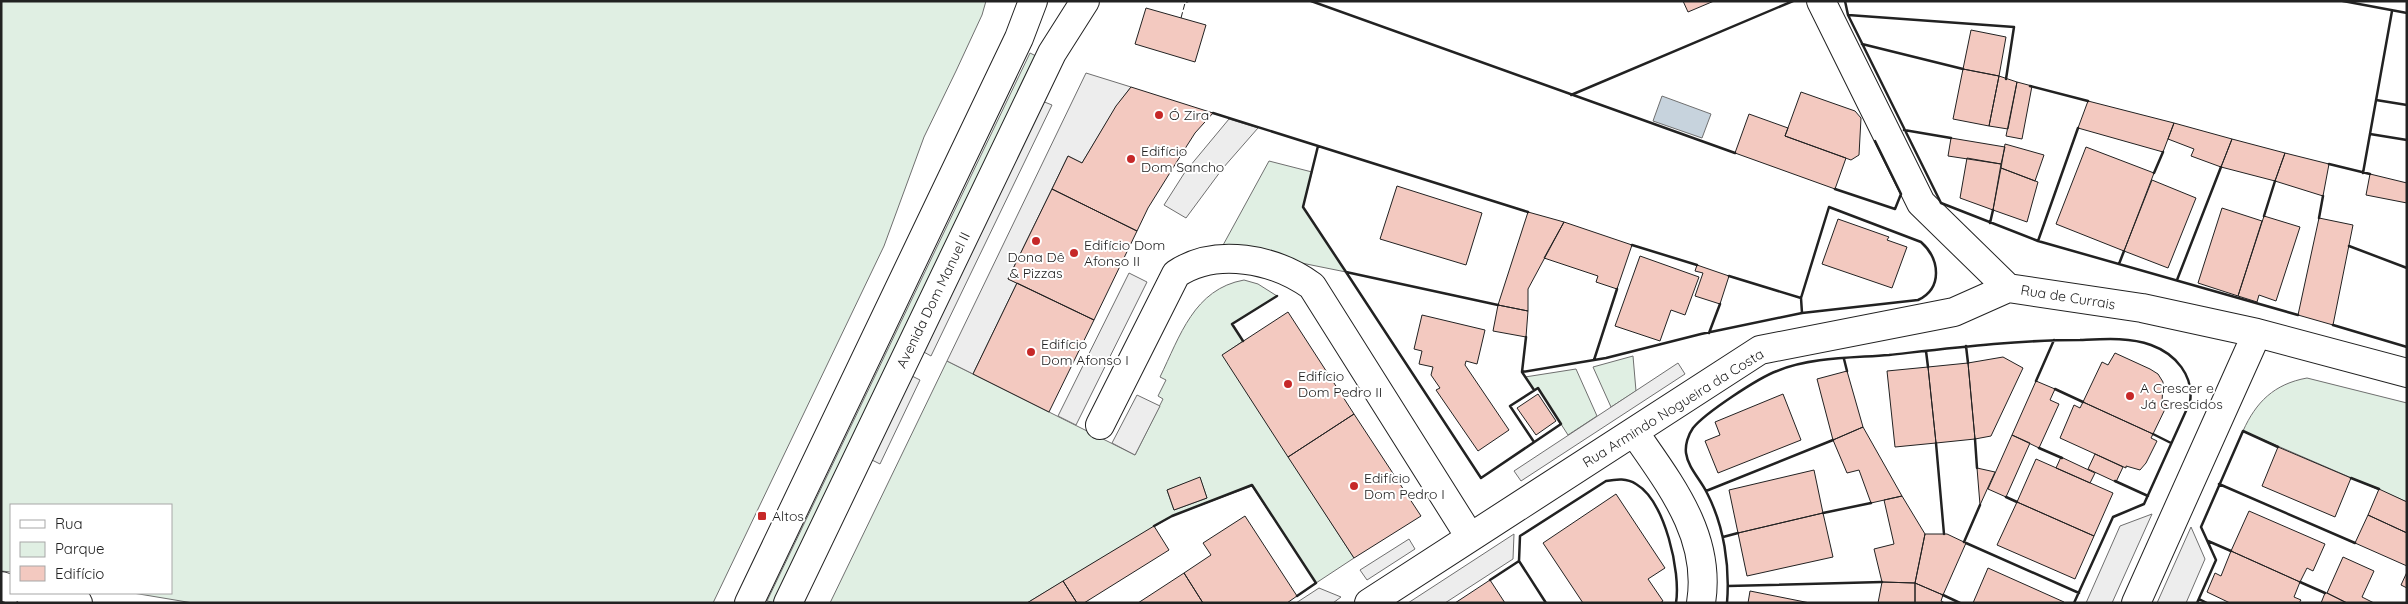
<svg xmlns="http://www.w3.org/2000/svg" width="2408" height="604" viewBox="0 0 2408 604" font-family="Quicksand,sans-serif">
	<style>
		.green { fill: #e0efe3; stroke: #6f6f6f; fill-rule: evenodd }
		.parking { fill: #ededed; stroke: #6f6f6f }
		.water { fill: #c7d3dd; stroke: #6f6f6f }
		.building { fill: #f3c9c0; stroke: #222 }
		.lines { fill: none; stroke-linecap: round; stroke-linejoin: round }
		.street-casing { stroke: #222; stroke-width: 30 }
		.primary-casing { stroke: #222; stroke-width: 30 }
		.street { stroke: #fff; stroke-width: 28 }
		.primary { stroke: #fff; stroke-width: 28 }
		.fence { stroke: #222; stroke-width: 1; stroke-dasharray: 6 2.5; stroke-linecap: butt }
		.wall { stroke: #222; stroke-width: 2.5 }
		.poi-dot { fill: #c62828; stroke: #fff; stroke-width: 2 }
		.labels { text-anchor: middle; stroke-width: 4; stroke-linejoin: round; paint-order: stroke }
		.poi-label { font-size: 14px; fill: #222; stroke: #fff; text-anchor: start }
		.street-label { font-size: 14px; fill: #222; stroke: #fff }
	</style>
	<rect width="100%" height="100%" fill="#fff"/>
	<path class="green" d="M1,1H986L982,15L956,71L924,137L884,246L713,603H193L133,593H171V505H11V572L1,571Z
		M1030,53L1038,57L777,603L767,601Z
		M1269,161L1312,172L1303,207L1346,272L1222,247Z
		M1244,280L1258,284L1277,296L1232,324L1243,341L1223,355L1354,558L1316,583L1252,486L1172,516L1027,603H830L947,361L1135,455L1163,399L1158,396L1166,380L1160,377C1180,336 1194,289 1244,280ZM1200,478L1207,498L1174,510L1167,490Z
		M1633,356L1636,391L1611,407L1593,367Z
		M1576,369L1597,416L1568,435L1538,388L1534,390L1525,377Z
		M2307,378L2407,403V502L2243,431C2256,402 2274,384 2307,378Z"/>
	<path class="parking" d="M1086,73L1131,87L1116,107L1082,163L1068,156L1008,279L1017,283L973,374L947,361Z
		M1042,101L1052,105L931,356L922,351Z
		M1229,119L1258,128L1223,168L1186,218L1164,205L1185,172Z
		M1129,273L1147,282L1076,425L1058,416Z
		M1678,363L1685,374L1521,481L1514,471Z
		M910,375L920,380L880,464L870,459Z
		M1137,395L1160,406L1135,455L1112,443Z
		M2152,514L2112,603H2086L2120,526Z
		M2191,527L2205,559L2186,603H2157Z
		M1514,534L1513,559L1445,603H1408Z
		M1409,539L1415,549L1367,580L1360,570Z
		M1319,588L1341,597L1333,603H1296Z"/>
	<path class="water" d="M1662,96L1711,114L1702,138L1653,121Z"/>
	<path class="building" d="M1683,1H1714L1688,12Z
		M1146,8L1206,25L1195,62L1135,44Z
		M1971,30L2006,37L1999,76L1963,69Z
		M1963,69L1999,76L1989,126L1953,119Z
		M1999,76L2017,82L2008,129L1989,126Z
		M2017,82L2032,86L2022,139L2006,136Z
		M1131,87L1213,113L1195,133L1181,155L1148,208L1137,231L1052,189L1068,156L1082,163L1116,106Z
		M1801,92L1855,111L1861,118L1859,155L1851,160L1785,136Z
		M2088,101L2174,123L2163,152L2078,128Z
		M1749,114L1788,128L1785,136L1846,158L1835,189L1735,153Z
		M2174,123L2232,139L2221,167L2191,156L2194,149L2168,139Z
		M1951,138L2005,147L2001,164L1948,156Z
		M2232,139L2285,153L2275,181L2221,167Z
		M2005,144L2044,155L2035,181L2001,168Z
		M2086,147L2154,173L2124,251L2056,224Z
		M2285,153L2329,164L2323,196L2275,181Z
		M1967,158L2001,164L1993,210L1960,198Z
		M2001,168L2038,182L2027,222L1993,210Z
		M2370,174L2407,183V203L2366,195Z
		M2152,180L2196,198L2168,268L2124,251Z
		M1397,186L1482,213L1466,265L1380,239Z
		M1052,189L1137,231L1094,320L1008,279Z
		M2222,208L2262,221L2238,296L2198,283Z
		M1528,212L1564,222L1528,289V311L1498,305Z
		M2264,216L2300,227L2276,301L2259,295L2257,302L2238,296Z
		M2319,218L2353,225L2333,325L2298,315Z
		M1838,219L1889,237L1887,240L1907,247L1892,288L1822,264Z
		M1564,222L1632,245L1617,289L1596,282L1598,276L1544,258Z
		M1640,256L1699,277L1685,315L1671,310L1660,341L1615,326Z
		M1697,265L1729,276L1720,304L1695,296L1703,273L1695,271Z
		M1017,283L1094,320L1049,412L973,374Z
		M1498,305L1528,311L1526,337L1493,331Z
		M1288,312L1354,414L1288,457L1222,355Z
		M1422,315L1485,330L1477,364L1466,361L1465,365L1509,430L1478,451L1436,390L1440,388L1431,375L1433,367L1419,364L1422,351L1414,349Z
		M2115,353L2150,369L2158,374L2163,382L2162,403L2167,405L2153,434L2083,402L2102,362L2108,365Z
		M2003,357L2023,368L1991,436L1975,439L1968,363Z
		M1968,363L1975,439L1936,443L1928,367Z
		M1928,367L1936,443L1895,447L1887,371Z
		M1847,371L1863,427L1833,440L1817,379Z
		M2036,381L2055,389L2050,400L2059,404L2039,448L2012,435Z
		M1538,394L1556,421L1536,435L1517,408Z
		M1783,394L1801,440L1718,473L1705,441L1720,435L1715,422Z
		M2083,402L2153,434L2151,438L2157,441L2146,463L2140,470L2126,466V468L2060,438L2074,405L2080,408Z
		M1354,414L1421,516L1354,558L1288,457Z
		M1863,427L1902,496L1871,503L1859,470L1847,473L1833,440Z
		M2012,435L2030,443L2006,497L1988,489Z
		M2278,447L2351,478L2335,517L2262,486Z
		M2095,454L2123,467L2116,482L2088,469Z
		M2061,457L2095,473L2090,483L2056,468Z
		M2036,459L2113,493L2094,536L2017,502Z
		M1977,468L1995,472L1980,505Z
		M1814,470L1823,513L1738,533L1729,490Z
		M1200,477L1207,498L1174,510L1167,490Z
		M2379,489L2407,502V533L2368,515Z
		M1616,494L1665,568L1648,579L1663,601L1660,603H1583L1543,543Z
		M1902,496L1925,534L1915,583L1882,582L1874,549L1894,544L1884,500Z
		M2017,502L2094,536L2075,579L1997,545Z
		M2249,511L2325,544L2313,571L2307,568L2300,582L2231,551Z
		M1823,513L1833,557L1747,576L1738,533Z
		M2368,515L2407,533V566L2355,543Z
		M1245,516L1297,596L1287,603H1203L1184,573L1211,555L1203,543Z
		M1154,526L1169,550L1084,603H1077L1063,581Z
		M1925,534H1947L1966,543L1943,595L1915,583Z
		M2231,551L2300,582L2294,597L2301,600L2299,603H2230L2207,592L2215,573L2221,576Z
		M2343,557L2374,571L2362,597L2374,603H2347L2327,593Z
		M1988,568L2064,602L2063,603H1973Z
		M2407,572V588L2401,585Z
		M1184,573L1203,603H1138Z
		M1490,580L1505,603H1455Z
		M1063,581L1077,603H1027Z
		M1882,582L1915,583V603H1878Z
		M1915,583L1943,595L1941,601L1945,603H1915Z
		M1750,591L1810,603H1748Z
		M2325,593H2327L2347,603H2321Z"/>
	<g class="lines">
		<defs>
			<path id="street" d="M1821,1L1921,203L2008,288L2142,308L2257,333L2407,373
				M1100,425L1176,274C1216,247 1275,259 1312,286L1470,537
				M1634,432C1669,483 1712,536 1701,603
				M1,586L11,589
				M29,593L78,603
				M1369,603L1760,350L1954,312L2008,288
				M2136,603L2257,333"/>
			<path id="primary" d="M749,603L1019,38L1033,1
				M788,603L1052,53L1085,1"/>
		</defs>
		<use href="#street" class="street-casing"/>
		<use href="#primary" class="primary-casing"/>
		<use href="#street" class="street"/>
		<use href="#primary" class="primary"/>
		<path class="fence" d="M1181,18L1185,3L1190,1"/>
		<path class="wall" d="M1311,1L1735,153
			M1845,1L1848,15
			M2343,1L2407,13
			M1862,44L1963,69
			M2006,79L2014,27L1848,15L1941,203L2038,241L2298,315
			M2030,86L2088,101
			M1571,95L1793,1
			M2376,100L2407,105
			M1213,113L1528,212
			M1904,130L1951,138
			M2370,134L2407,140
			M1318,146L1303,207L1346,272L1498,305
			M2329,164L2370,174
			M2154,173L2163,152
			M2363,173L2392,11
			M1835,189L1895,209L1901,194L1875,141
			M1829,207L1921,242C1940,259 1943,288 1918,300L1802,313L1801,298Z
			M2264,216L2275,181
			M2319,218L2323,196
			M1990,223L1993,210
			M2038,241L2078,128
			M1632,245L1697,265
			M2349,246L2407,268
			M2119,264L2124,251
			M1346,272L1481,478L1561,424L1538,388L1510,406L1534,442
			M1729,276L1801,298
			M2177,280L2221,167
			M2333,325L2407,347
			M1709,333L1720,304
			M1526,337L1522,372L1534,390
			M1243,341L1232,324L1277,296
			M1966,346L1968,363
			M1926,351L1928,367
			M1844,359L1847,371
			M1594,360L1617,289
			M1522,372L1606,358L1701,334L1802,313
			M2036,381L2054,340
			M2055,389L2083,402
			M2153,434L2171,443
			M1975,439L1977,468
			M1936,443L1944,534
			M2039,448L2062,458
			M2351,478L2379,489
			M2115,481L2148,496
			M2219,484L2355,543
			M1706,491L1833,440
			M2006,497L2017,502
			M1823,513L1871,503
			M1154,526L1172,516L1252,485L1316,583L1297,596
			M1723,537L1738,533
			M2208,541L2231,551
			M1964,542L1980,505
			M1966,543L2079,593
			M1490,580L1519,561
			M2300,582L2325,593
			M1728,586L1882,582
			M1943,595L1960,603
			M2199,599L2207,603
			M1546,603L1519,561L1520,536L1606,481C1617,479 1627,478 1636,484C1665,501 1681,572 1676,603
			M1727,603C1730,566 1724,526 1707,493C1701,480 1688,468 1686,453C1685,445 1688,435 1693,428C1705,413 1758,378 1777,371C1811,357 1853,358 1889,355C1952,348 2016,340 2080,340C2104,339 2129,337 2151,345C2176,354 2194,376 2190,402L2144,504L2113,517L2074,603
			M2197,603L2216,560L2201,527L2243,431L2278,447"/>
	</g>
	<g class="poi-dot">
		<circle cx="1159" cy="115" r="5"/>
		<circle cx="1131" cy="159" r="5"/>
		<circle cx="1036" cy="241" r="5"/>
		<circle cx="1074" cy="253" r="5"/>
		<circle cx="1031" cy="352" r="5"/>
		<circle cx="1288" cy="384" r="5"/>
		<circle cx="2130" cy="396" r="5"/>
		<circle cx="1354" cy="486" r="5"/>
		<rect x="757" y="511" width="10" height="10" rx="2.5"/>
	</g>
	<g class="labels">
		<g class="poi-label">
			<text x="1169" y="120">Ó Zira</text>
			<text x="1141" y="156">Edifício<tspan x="1141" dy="16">Dom Sancho</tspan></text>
			<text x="1084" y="250">Edifício Dom<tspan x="1084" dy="16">Afonso II</tspan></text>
			<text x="1036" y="262" text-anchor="middle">Dona Dê<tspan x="1036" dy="16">&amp; Pizzas</tspan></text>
			<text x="1041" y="349">Edifício<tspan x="1041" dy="16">Dom Afonso I</tspan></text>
			<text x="1298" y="381">Edifício<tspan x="1298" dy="16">Dom Pedro II</tspan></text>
			<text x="2140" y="393">A Crescer e<tspan x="2140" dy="16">Já Crescidos</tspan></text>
			<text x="1364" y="483">Edifício<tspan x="1364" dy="16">Dom Pedro I</tspan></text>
			<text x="772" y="521">Altos</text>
		</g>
		<g class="street-label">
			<text transform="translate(2068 297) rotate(9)" y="5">Rua de Currais</text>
			<text transform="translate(933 300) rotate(-64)" y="5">Avenida Dom Manuel II</text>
			<text transform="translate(1673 408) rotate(-32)" y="5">Rua Armindo Nogueira da Costa</text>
		</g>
	</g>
	<rect width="2408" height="604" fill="none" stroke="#222222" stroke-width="5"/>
	<rect x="10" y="504" width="162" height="90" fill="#ffffff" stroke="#a7a7a7"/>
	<rect x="20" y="520" width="25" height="8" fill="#ffffff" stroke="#a7a7a7"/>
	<text x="55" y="529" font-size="15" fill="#222222">Rua</text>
	<rect x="20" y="542" width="25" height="15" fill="#e0efe3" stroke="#a7a7a7"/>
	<text x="55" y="554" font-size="15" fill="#222222">Parque</text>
	<rect x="20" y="566" width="25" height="15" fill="#f3c9c0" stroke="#a7a7a7"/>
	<text x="55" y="579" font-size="15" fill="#222222">Edifício</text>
</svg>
